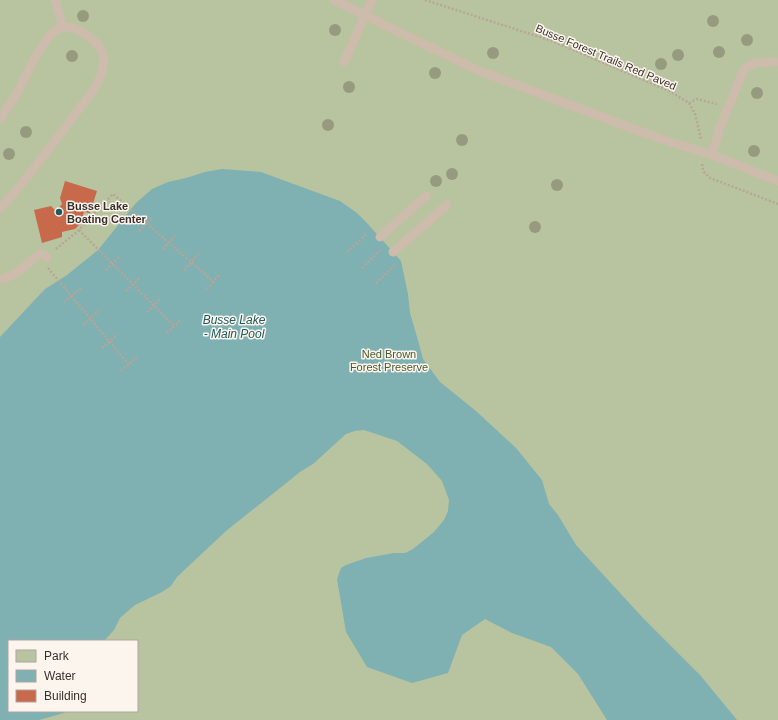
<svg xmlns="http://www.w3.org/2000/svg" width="778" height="720" viewBox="0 0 778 720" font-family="Arial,sans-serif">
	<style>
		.green { fill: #b8c4a0; fill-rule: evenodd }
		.water { fill: #7fb0b2 }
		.building { fill: #c8694b }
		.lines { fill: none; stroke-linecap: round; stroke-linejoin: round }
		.path { stroke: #b9a596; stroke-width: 2.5; stroke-dasharray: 2 2; stroke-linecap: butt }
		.service { stroke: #cdbbac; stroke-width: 9 }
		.tree { fill: #969b7f }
		.poi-dot { fill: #1f5a5e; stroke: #fbf5ee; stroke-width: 1.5 }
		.labels { text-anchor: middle; stroke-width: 3; stroke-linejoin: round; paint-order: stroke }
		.street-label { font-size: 11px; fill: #3b302b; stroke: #fbf5ee }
		.poi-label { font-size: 11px; font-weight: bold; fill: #3b302b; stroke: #fbf5ee; text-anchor: start }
		.park-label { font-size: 11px; fill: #4a5a2e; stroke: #fbf5ee }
		.water-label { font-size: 12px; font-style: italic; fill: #1f5a5e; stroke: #fbf5ee }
	</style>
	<rect width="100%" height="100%" fill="#f4ebe1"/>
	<path class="green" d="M0,0H778V720H0ZM9,641H137V711H9Z"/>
	<path class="water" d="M222,169L261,172L340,201L357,213L366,222L401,261L408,294L410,313L419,344L423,359L440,382L476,411L516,448L542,480L549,504L558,515L576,545L643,618L700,675L737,720H607L578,674L551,647L512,633L485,619L462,635L448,673L412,683L367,667L346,632L337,579L341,568L346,565L366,558L394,553H405L413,549L434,532L444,520L448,511L449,500L442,481L427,464L397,441L364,430L355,431L346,434L313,464L300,472L226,531L177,577L171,586L162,592L135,605L128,611L120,618L114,630L104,641H9V711H67L64,713L39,720H0V337L45,289L67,275L98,250L136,203L152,189L168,182L186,178L205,172Z"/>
	<path class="building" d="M65,181L97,191L90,213L84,212L81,223L75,229L62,232V237L42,243L34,210L51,206L56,211L62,204L60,198Z"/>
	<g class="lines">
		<path class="path" d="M425,0L552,41L669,91L689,103L695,114L701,139
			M689,103L697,99L717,104
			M702,164L703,171L710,178L778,204
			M79,230L174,326
			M139,231L153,217
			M56,249L79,230L113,194L214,282
			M163,249L175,236
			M347,252L368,233
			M48,268L129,365
			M362,268L380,250
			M106,270L120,256
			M184,270L198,254
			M376,283L395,265
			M207,289L220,274
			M126,291L140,278
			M64,302L81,288
			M147,312L161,298
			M83,325L99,311
			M167,333L181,320
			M102,348L118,334
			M121,371L137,357"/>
		<path class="service" d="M55,0L63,27
			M334,0L477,70L658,138L712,155L778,181
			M344,62L372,0
			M0,119C6,110 12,102 17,93C26,78 44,31 63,27C76,25 100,42 103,54C105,61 103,69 101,75C95,91 80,107 70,121C47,151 26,181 0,209
			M712,155L720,127L744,69L755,63L775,62
			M380,237L426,196
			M393,252L447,205
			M0,279C17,277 26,263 40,254L47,257"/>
	</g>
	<g class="tree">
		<circle cx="83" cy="16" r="6"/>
		<circle cx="713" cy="21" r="6"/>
		<circle cx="335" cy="30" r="6"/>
		<circle cx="747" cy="40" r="6"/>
		<circle cx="719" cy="52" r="6"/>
		<circle cx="493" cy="53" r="6"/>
		<circle cx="678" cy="55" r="6"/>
		<circle cx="72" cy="56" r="6"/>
		<circle cx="661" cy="64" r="6"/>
		<circle cx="435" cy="73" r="6"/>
		<circle cx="349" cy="87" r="6"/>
		<circle cx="757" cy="93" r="6"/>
		<circle cx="328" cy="125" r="6"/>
		<circle cx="26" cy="132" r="6"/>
		<circle cx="462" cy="140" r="6"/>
		<circle cx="754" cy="151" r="6"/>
		<circle cx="9" cy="154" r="6"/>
		<circle cx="452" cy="174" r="6"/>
		<circle cx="436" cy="181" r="6"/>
		<circle cx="557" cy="185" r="6"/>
		<circle cx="535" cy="227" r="6"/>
	</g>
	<circle class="poi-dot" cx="59" cy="212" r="4"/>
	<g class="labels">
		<g class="street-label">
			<text transform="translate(606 57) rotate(23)" y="4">Busse Forest Trails Red Paved</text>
		</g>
		<g class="poi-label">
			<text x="67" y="210">Busse Lake<tspan x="67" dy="13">Boating Center</tspan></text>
		</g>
		<g class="park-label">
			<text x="389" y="358">Ned Brown<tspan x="389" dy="13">Forest Preserve</tspan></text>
		</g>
		<g class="water-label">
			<text x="234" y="324">Busse Lake<tspan x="234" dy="14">- Main Pool</tspan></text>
		</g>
	</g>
	<rect x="8" y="640" width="130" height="72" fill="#fbf5ee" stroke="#aea6a0"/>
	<rect x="16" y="650" width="20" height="12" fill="#b8c4a0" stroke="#aea6a0"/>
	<text x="44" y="660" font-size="12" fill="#3b302b">Park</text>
	<rect x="16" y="670" width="20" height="12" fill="#7fb0b2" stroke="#aea6a0"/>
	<text x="44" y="680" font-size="12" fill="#3b302b">Water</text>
	<rect x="16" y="690" width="20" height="12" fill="#c8694b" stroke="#aea6a0"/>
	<text x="44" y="700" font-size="12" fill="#3b302b">Building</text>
</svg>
